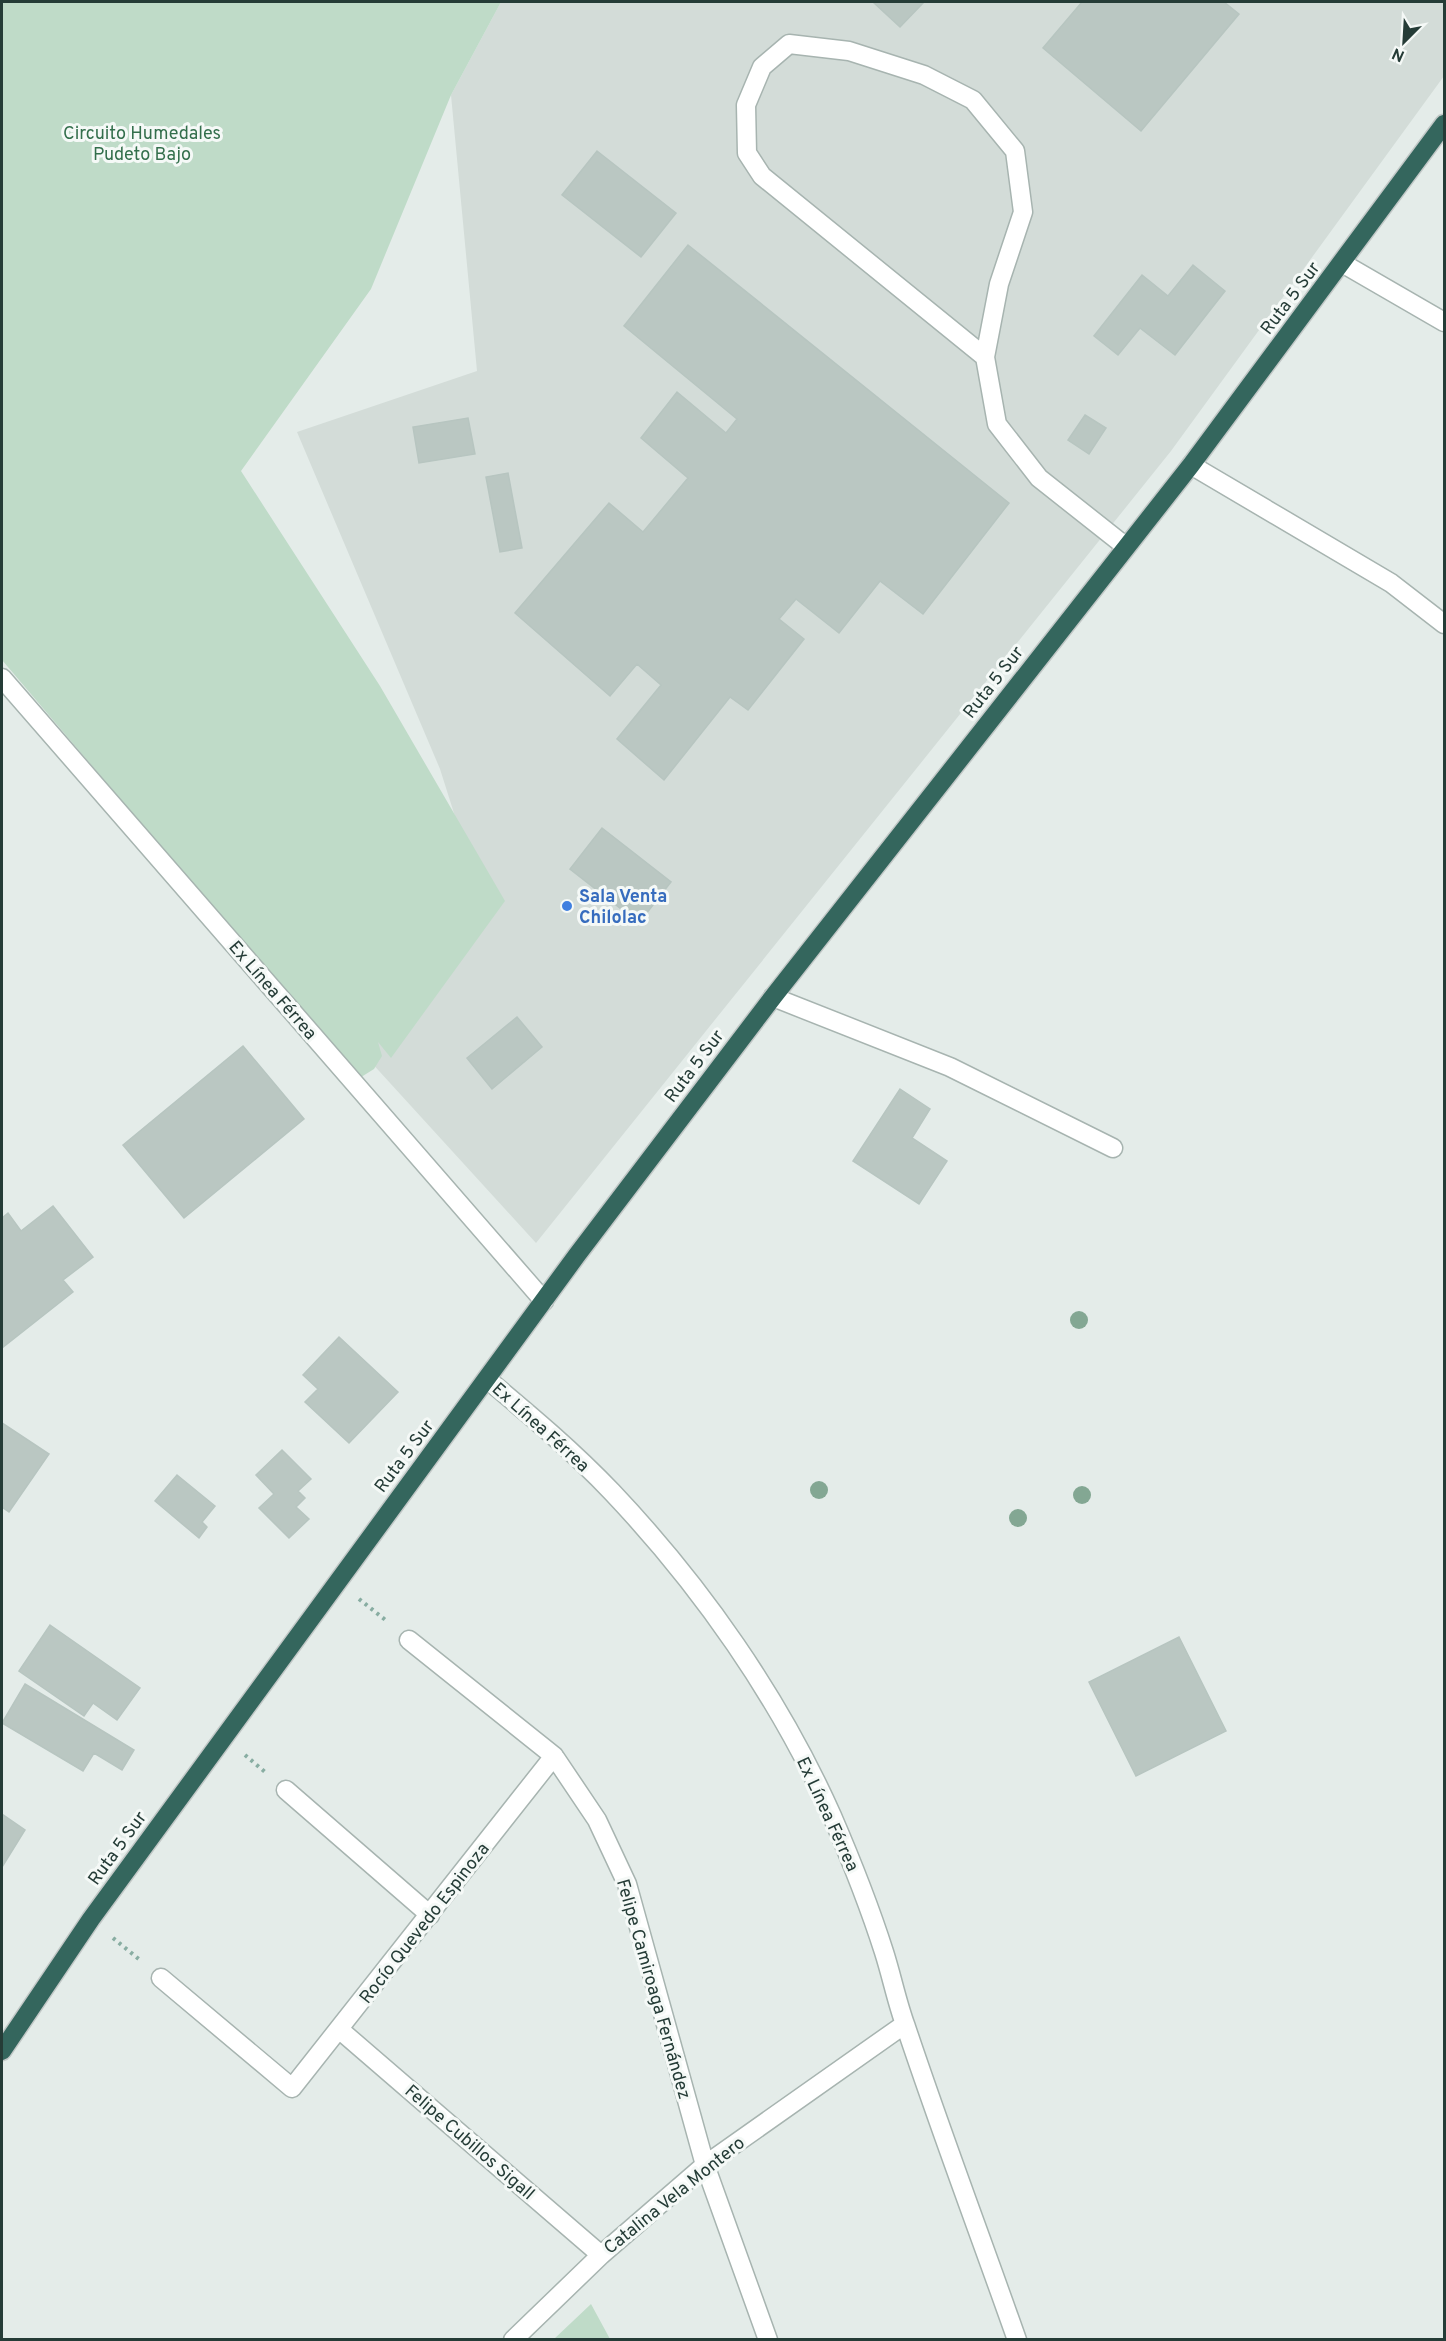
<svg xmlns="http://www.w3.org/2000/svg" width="1446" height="2341" viewBox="0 0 1446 2341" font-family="Overpass,sans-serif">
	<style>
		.built { fill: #d3dcd8 }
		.green { fill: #bfdbc8 }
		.building { fill: #bac7c2; stroke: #b7c5c0; stroke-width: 1.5 }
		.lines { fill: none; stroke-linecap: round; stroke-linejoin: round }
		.lane-casing { stroke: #a7b4b0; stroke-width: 21 }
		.street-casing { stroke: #a7b4b0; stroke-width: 21 }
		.highway-casing { stroke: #c2c8c7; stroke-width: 21 }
		.path { stroke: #88ada2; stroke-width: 4; stroke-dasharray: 3 4.5; stroke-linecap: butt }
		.lane { stroke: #fff; stroke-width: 18 }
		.street { stroke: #fff; stroke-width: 18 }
		.highway { stroke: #34665d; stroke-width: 18 }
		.tree { fill: #83a793 }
		.shop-dot { fill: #3f7fe0; stroke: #f5f9f7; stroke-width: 2 }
		.labels { text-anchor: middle; stroke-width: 6; stroke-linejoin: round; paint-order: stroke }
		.park-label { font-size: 18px; fill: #336f4c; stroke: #f5f9f7 }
		.street-label { font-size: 18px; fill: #253c37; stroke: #f5f9f7 }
		.shop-label { font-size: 18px; font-weight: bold; fill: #366cbe; stroke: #f5f9f7; text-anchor: start }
	</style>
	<rect width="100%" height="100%" fill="#e4ece9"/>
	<path class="built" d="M501,2H1444V76L1171,451L536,1243L338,1026L472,870L440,769L297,432L477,371L451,95Z"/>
	<path class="green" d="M2,2H501L451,95L371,289L241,471L380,686L505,901L391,1058L378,1042L382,1056L374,1069L358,1079L2,660Z
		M591,2304L610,2339H554Z"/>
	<path class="building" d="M873,2H924L900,27Z
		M1082,2H1224L1239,14L1141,131L1043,48Z
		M597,151L676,213L641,257L562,195Z
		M688,245L1009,503L923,614L880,581L839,633L796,599L779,619L804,639L748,710L730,697L664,780L617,739L661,685L637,664L610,696L515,613L609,503L643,532L688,478L641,438L677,392L726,433L737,419L624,326Z
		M1193,265L1225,291L1175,355L1140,328L1118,355L1094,336L1142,275L1168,296Z
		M1085,415L1106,428L1089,454L1068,440Z
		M468,418L475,454L419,463L413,427Z
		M508,473L522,548L500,552L486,477Z
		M602,828L671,882L639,923L570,869Z
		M517,1017L542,1047L492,1089L467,1058Z
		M243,1046L304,1119L184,1218L123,1145Z
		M900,1089L930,1109L912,1138L947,1161L919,1204L853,1161Z
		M53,1206L93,1257L63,1280L73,1292L2,1348V1218L8,1213L21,1231Z
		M339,1337L398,1392L349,1443L305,1402L318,1389L303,1375Z
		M2,1423L49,1454L9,1512L2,1507Z
		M282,1450L311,1479L298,1491L305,1498L296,1507L309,1519L289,1538L259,1508L274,1494L256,1475Z
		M177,1475L215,1506L202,1522L207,1527L199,1538L155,1501Z
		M50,1625L140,1688L117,1720L93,1703L84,1716L19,1671Z
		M1179,1637L1226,1731L1136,1776L1089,1682Z
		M25,1684L134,1750L122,1770L94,1753L83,1771L2,1723Z
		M2,1814L25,1830L2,1867Z"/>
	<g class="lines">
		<defs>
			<path id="lane" d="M985,357L762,176L747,153L746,105L762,67L789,44L849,51L924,75L973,100L1015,151L1023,212L999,284L985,357L997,424L1039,478L1125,546"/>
			<path id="street" d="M1342,263L1444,322
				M1191,465L1391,583L1444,624
				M2,678L544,1301
				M773,997L950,1067L1113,1148
				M487,1379C530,1415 573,1451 612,1492C701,1586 779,1697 832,1816C851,1860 869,1905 884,1952C892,1977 897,2003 906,2027C941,2132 980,2235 1017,2340
				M409,1640L554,1756L597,1820L627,1884L705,2165L768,2340
				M286,1790L430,1915
				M161,1978L292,2088L554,1756
				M340,2030L601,2255
				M513,2340L601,2255L705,2165L905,2024"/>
			<path id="highway" d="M2,2051L91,1919L577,1255L773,997L1191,465L1444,124"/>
		</defs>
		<use href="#lane" class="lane-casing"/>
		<use href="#street" class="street-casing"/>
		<use href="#highway" class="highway-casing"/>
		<path class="path" d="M359,1599L388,1622
			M245,1755L265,1772
			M113,1938L140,1960"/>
		<use href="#lane" class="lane"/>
		<use href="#street" class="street"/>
		<use href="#highway" class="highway"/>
	</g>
	<g class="tree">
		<circle cx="1079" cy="1320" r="9"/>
		<circle cx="819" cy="1490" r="9"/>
		<circle cx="1082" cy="1495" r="9"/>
		<circle cx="1018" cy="1518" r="9"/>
	</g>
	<circle class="shop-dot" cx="567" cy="906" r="6"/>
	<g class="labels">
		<g class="park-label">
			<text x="142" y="139">Circuito Humedales<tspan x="142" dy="21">Pudeto Bajo</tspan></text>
		</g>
		<g class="street-label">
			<text transform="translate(1290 298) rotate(-53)" y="6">Ruta 5 Sur</text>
			<text transform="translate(993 682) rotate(-52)" y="6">Ruta 5 Sur</text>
			<text transform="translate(273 990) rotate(49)" y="6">Ex Línea Férrea</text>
			<text transform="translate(694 1066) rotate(-53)" y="6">Ruta 5 Sur</text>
			<text transform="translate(541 1427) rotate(42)" y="6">Ex Línea Férrea</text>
			<text transform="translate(404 1456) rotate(-53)" y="6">Ruta 5 Sur</text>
			<text transform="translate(828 1814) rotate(65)" y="6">Ex Línea Férrea</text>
			<text transform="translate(117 1848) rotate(-54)" y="6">Ruta 5 Sur</text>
			<text transform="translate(424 1923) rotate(-52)" y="6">Rocío Quevedo Espinoza</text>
			<text transform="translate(654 1989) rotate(74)" y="6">Felipe Camiroaga Fernández</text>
			<text transform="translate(470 2142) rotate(41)" y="6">Felipe Cubillos Sigall</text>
			<text transform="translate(674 2195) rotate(-39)" y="6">Catalina Vela Montero</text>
		</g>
		<g class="shop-label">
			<text x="579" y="902">Sala Venta<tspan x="579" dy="21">Chilolac</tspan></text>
		</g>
	</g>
	<rect width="1446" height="2341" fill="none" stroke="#253c37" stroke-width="6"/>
	<g transform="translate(1404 42) rotate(204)" stroke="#f5f9f7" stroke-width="4.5" paint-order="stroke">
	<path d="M0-4.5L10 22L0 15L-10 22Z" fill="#253c37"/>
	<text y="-9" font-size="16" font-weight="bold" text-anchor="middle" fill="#253c37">N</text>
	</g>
</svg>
